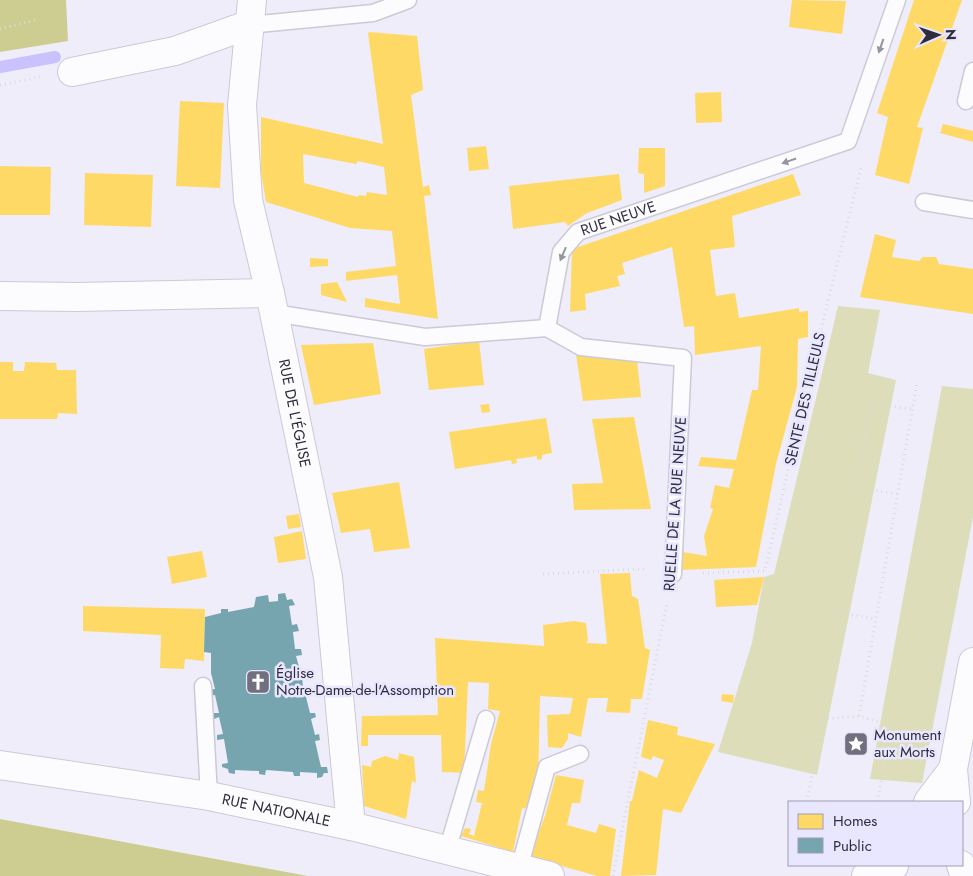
<svg xmlns="http://www.w3.org/2000/svg" width="973" height="876" viewBox="0 0 973 876" font-family="Jost,sans-serif">
	<style>
		.green { fill: #dddeb9 }
		.forest { fill: #cdcd92 }
		.homes { fill: #ffd966; fill-rule: evenodd }
		.public { fill: #76a5af }
		.lines { fill: none; stroke-linecap: round; stroke-linejoin: round }
		.stream { stroke: #cac2fd; stroke-width: 12 }
		.service-casing { stroke: #cbcad6; stroke-width: 19 }
		.minor-casing { stroke: #cbcad6; stroke-width: 30 }
		.tertiary-casing { stroke: #cbcad6; stroke-width: 30 }
		.path { stroke: #dbdbdf; stroke-width: 3; stroke-dasharray: 1 4; stroke-linecap: butt }
		.service { stroke: #fcfcfe; stroke-width: 16 }
		.minor { stroke: #fcfcfe; stroke-width: 28 }
		.tertiary { stroke: #fcfcfe; stroke-width: 28 }
		.oneway { fill: #96949d }
		.labels { text-anchor: middle; stroke-width: 5; stroke-linejoin: round; paint-order: stroke }
		.street-label { font-size: 15px; fill: #2f2d3c; stroke: #e9e7ff }
		.poi-label { font-size: 15px; fill: #2f2d3c; stroke: #e9e7ff; text-anchor: start }
	</style>
	<rect width="100%" height="100%" fill="#eeedf9"/>
	<path class="green" d="M838,306L880,310L868,373L896,380L817,775L718,752L752,643L764,577L774,574Z
		M942,386L973,389V517L922,783L870,779Z"/>
	<path class="forest" d="M0,0H66L68,41L0,52Z
		M0,819L308,876H0Z"/>
	<path class="homes" d="M792,0L846,1L842,34L789,27Z
		M914,0H962L917,127L923,128L909,184L875,175L888,117L877,113Z
		M370,32L417,36L423,90L411,95L423,187L429,185L431,195L424,196L438,319L365,307V298L400,304L397,275L346,281V272L396,266L392,231L350,228L266,202L261,172V117L383,144L368,33ZM303,154L356,164L358,161L384,167L387,195L367,192L366,196L359,195L358,197L304,183Z
		M721,92L722,122L696,123L695,93Z
		M180,101L224,103L220,188L176,186Z
		M943,124L973,131V142L940,133Z
		M486,146L489,169L469,171L467,148Z
		M639,148H665V186L644,193V174L638,173Z
		M0,166L51,167L50,215H0Z
		M85,173L153,175L151,227L84,225Z
		M619,174L622,200L587,213L568,226L565,222L513,229L509,186Z
		M793,174L801,195L732,216L735,247L710,250L716,296L735,293L739,318L799,308V312L808,311V337L798,339L797,387L776,464L756,567L680,570L683,552L707,556L704,536L713,509L710,508L715,485L729,488L734,469L698,466L701,457L736,460L752,390H758L761,346L695,355L694,326L684,327L672,247L622,263L625,274L617,276L620,286L585,294L586,310L570,312L572,249Z
		M875,234L896,240L892,257L919,261L923,257H936L939,264L973,269V314L860,297Z
		M310,258L328,259V266L310,267Z
		M337,282L347,302L321,295V284Z
		M479,341L484,385L429,390L424,349Z
		M373,343L381,394L314,405L301,345Z
		M576,354L637,360L641,397L583,401Z
		M0,362H13V371H24L25,362L56,363L57,370H76L77,414L58,413L57,419H0Z
		M489,404L490,412L482,413L480,405Z
		M634,417L651,509L574,510L572,484L603,483L592,419Z
		M546,418L552,453L542,455V459L537,460V456L516,459L517,463L512,464L511,460L455,469L449,432Z
		M399,482L410,548L374,552L370,529L341,533L332,493Z
		M299,514L301,527L288,529L286,516Z
		M302,531L306,559L278,563L274,537Z
		M202,551L207,577L172,584L167,557Z
		M630,573L632,596L638,599L645,648L650,650L642,699H631L630,713L606,712L608,698H588L581,737L568,733V739L562,748L548,747L547,715L570,714L573,698L540,696L538,785L528,809L522,808L513,852L461,836L465,828L471,829L469,834L474,836L482,803L476,802L478,790L484,791L491,744L500,711L488,709L489,683L468,682L464,773L442,772L441,735H368V746H361L362,716L438,715L435,638L544,646L543,625L574,621L586,623L588,640L586,643L607,644L600,574Z
		M764,577L757,605L716,607L714,580Z
		M83,606L205,609L204,661L185,659L184,669L160,668L161,635L83,631Z
		M722,694L734,695L733,703L721,701Z
		M648,720L678,727L677,735L715,744L681,813L663,809L656,875L621,876L630,801H632L639,770L657,778L664,760L653,756L651,760L641,757Z
		M399,753L414,757L416,783L412,781L406,819L364,806L362,765L371,767L372,761L385,756L398,760Z
		M556,775L584,780L580,803H572L567,825L596,833L599,824L616,829L610,876H597L529,857L545,816Z"/>
	<path class="public" d="M285,593L287,600L292,599L295,605L289,606L292,625L297,624L299,631L293,632L295,649H301L302,655L296,656L300,670L305,669L306,676L302,677L303,687L305,691L310,690L312,696L306,697L310,713H315L316,717L311,719L315,735L319,734L320,740L315,741L321,767H327L328,773H324L322,777L317,778V773L300,772V776H294L293,772L266,770L265,775L259,774V771L235,770V774L229,773L228,769L222,767V764L228,763L224,739L217,740V735L223,734L219,717L214,719L213,713H219L215,695L210,696L209,690L215,689L211,673V653L204,652L205,617L221,613V609H228V612L254,607L256,597L268,595L269,602L278,601V594Z"/>
	<g class="lines">
		<path class="stream" d="M0,67L55,57"/>
		<defs>
			<g id="service">
				<path d="M248,25L373,13L408,0"/>
				<path d="M966,101L973,71"/>
				<path d="M924,202L973,210"/>
				<path d="M274,313L425,337L547,328"/>
				<path id="s1" d="M547,328L561,252L578,232L848,141L897,0"/>
				<path d="M547,328L581,347L683,358L673,574"/>
				<path d="M203,686L209,796"/>
				<path d="M447,851L486,719"/>
				<path d="M519,869L547,767L580,754"/>
			</g>
			<g id="minor">
				<path id="s2" d="M252,0L242,105L248,200L270,293L328,577L351,826"/>
				<path d="M72,72L175,51L248,25"/>
				<path d="M0,296L77,297L270,293"/>
			</g>
			<g id="tertiary">
				<path id="s3" d="M0,765L209,796L351,826L550,876"/>
				<path d="M928,802L953,769"/>
				<path d="M956,802L953,769L973,662"/>
				<path d="M961,865L965,876"/>
				<path d="M866,876L894,866"/>
			</g>
		</defs>
		<use href="#service" class="service-casing"/>
		<use href="#minor" class="minor-casing"/>
		<use href="#tertiary" class="tertiary-casing"/>
		<path class="path" d="M0,29L39,19
			M0,85L40,77
			M897,494L856,487L871,404L913,409
			M703,573L765,571L807,386L861,168
			M543,574L644,569
			M832,611L875,619
			M859,716L917,383
			M807,802L822,719L859,716L878,722L890,740L877,802
			M613,876L667,603"/>
		<use href="#service" class="service"/>
		<use href="#minor" class="minor"/>
		<use href="#tertiary" class="tertiary"/>
	</g>
	<defs><path id="oneway-solid" d="M-6-.8H1V-3.2L6.5 0L1 3.2V.8H-6Z" transform="scale(1.25)"/></defs>
	<g class="oneway">
		<use href="#oneway-solid" transform="translate(881 46) rotate(109)"/>
		<use href="#oneway-solid" transform="translate(789 161) rotate(161)"/>
		<use href="#oneway-solid" transform="translate(563 254) rotate(113)"/>
	</g>
	<defs>
		<symbol id="church-square" viewBox="-11 -11 22 22"><rect x="-9" y="-9" width="18" height="18" rx="4" fill="#72707e" stroke="#e9e7ff"/><path d="M-1.2-6h2.4v3.5h3.3v2.4h-3.3V6h-2.4V-.1h-3.3v-2.4h3.3Z" fill="#fff"/></symbol>
		<symbol id="sight-square" viewBox="-11 -11 22 22"><rect x="-9" y="-9" width="18" height="18" rx="4" fill="#72707e" stroke="#e9e7ff"/><path d="M0-6L1.8-2.2L6-1.7L2.9 1.2L3.7 5.4L0 3.3L-3.7 5.4L-2.9 1.2L-6-1.7L-1.8-2.2Z" fill="#fff"/></symbol>
	</defs>
	<g fill-rule="evenodd">
		<use href="#church-square" x="244" y="668" width="28" height="28"/>
		<use href="#sight-square" x="842" y="730" width="28" height="28"/>
	</g>
	<g class="labels">
		<g class="street-label">
			<text dy="5" stroke="none"><textPath href="#s1" startOffset="146">RUE NEUVE</textPath></text>
			<text transform="translate(805 399) rotate(-77)" y="5">SENTE DES TILLEULS</text>
			<text dy="5" stroke="none"><textPath href="#s2" startOffset="419">RUE DE L'ÉGLISE</textPath></text>
			<text transform="translate(675 504) rotate(-86)" y="5">RUELLE DE LA RUE NEUVE</text>
			<text dy="5" stroke="none"><textPath href="#s3" startOffset="280">RUE NATIONALE</textPath></text>
		</g>
		<g class="poi-label">
			<text x="276" y="678">Église<tspan x="276" dy="17">Notre-Dame-de-l'Assomption</tspan></text>
			<text x="874" y="740">Monument<tspan x="874" dy="17">aux Morts</tspan></text>
		</g>
	</g>
	<rect x="788" y="801" width="175" height="65" fill="#e9e7ff" stroke="#9f9db1"/>
	<rect x="798" y="814" width="25" height="15" fill="#ffd966" stroke="#9f9db1"/>
	<text x="833" y="826" font-size="15" fill="#2f2d3c">Homes</text>
	<rect x="798" y="838" width="25" height="15" fill="#76a5af" stroke="#9f9db1"/>
	<text x="833" y="851" font-size="15" fill="#2f2d3c">Public</text>
	<g transform="translate(938 35) rotate(88)" stroke="#e9e7ff" stroke-width="4" paint-order="stroke">
	<path d="M0-4L9 19L0 12L-9 19Z" fill="#2f2d3c"/>
	<text y="-8" font-size="14" font-weight="bold" text-anchor="middle" fill="#2f2d3c">N</text>
	</g>
</svg>
